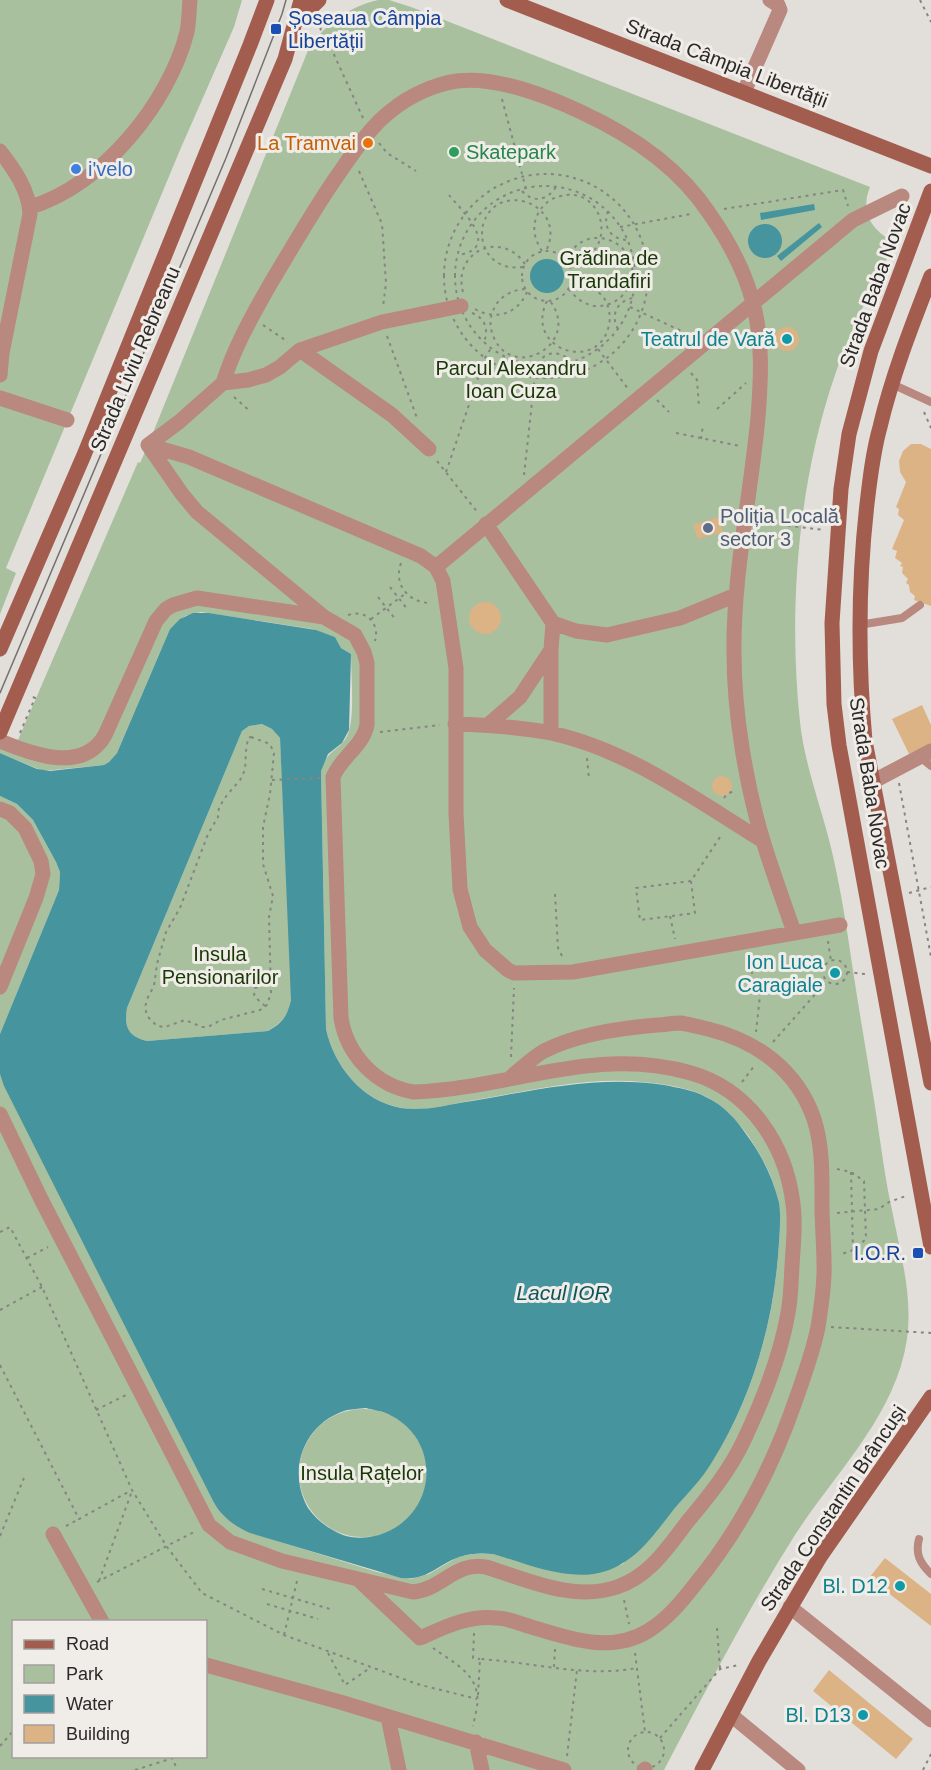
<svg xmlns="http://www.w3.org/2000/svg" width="931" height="1770" viewBox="0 0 931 1770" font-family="Arial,sans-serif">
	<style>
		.green { fill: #a8c09e; fill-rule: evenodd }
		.water { fill: #46949d; fill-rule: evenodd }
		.building { fill: #dcb384 }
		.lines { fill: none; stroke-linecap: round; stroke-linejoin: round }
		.path { stroke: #878582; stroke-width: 2; stroke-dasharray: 3 4.5; stroke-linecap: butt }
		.lane { stroke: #b9887e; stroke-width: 8 }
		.street { stroke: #b9887e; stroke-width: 15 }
		.secondary { stroke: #a25d4f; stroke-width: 15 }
		.tram { stroke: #73716f; stroke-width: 1.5 }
		.transit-dot { fill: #1a4fb4; stroke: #f0ece8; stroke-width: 2 }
		.food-dot { fill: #e8710a; stroke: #f0ece8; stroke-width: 2 }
		.leisure-dot { fill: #2e9e5b; stroke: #f0ece8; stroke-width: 2 }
		.shop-dot { fill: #3f7fe0; stroke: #f0ece8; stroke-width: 2 }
		.culture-dot { fill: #0f9aa8; stroke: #f0ece8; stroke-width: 2 }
		.service-dot { fill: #5c6f8a; stroke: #f0ece8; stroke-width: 2 }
		.labels { text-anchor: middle; stroke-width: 6; stroke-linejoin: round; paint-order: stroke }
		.transit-label { font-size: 20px; fill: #164399; stroke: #f0ece8; text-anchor: start }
		.street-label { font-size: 20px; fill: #2b2a29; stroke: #f0ece8 }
		.food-label { font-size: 20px; fill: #c56008; stroke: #f0ece8; text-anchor: end }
		.leisure-label { font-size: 20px; fill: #27864d; stroke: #f0ece8; text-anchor: start }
		.shop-label { font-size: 20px; fill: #366cbe; stroke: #f0ece8; text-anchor: start }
		.park-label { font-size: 20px; fill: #183905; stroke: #f0ece8 }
		.culture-label { font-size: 20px; fill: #0d838f; stroke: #f0ece8; text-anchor: end }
		.service-label { font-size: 20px; fill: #4e5e75; stroke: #f0ece8; text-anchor: start }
		.water-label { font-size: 21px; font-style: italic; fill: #10555c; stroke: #f0ece8 }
	</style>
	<rect width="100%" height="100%" fill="#e2dfdb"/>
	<path class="green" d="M0,0H242L234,27L180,150L6,568L16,573L0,614Z
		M378,0H389L411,7L870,187C860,211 871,231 895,242C874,285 850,329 835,375C798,482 788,610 800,722C805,768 823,811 833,856C842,896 848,936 854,977C861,1022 869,1068 876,1113C881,1146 885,1178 892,1210C900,1253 913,1294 907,1339C896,1415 835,1473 795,1535C747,1611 706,1690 664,1770H0V1074L213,1501C224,1519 238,1528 258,1535L377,1572L411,1579L429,1574L458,1557L473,1554H493C539,1566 576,1585 623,1564C647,1534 671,1504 696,1474C707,1461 721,1447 729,1432C759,1374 776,1307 779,1241C780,1230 781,1219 779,1208C776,1182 763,1158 749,1137C738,1122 724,1106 707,1097C688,1087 663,1084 642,1082C585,1076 525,1092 469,1101C447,1105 423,1112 402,1108C362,1101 334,1066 326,1029L321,771C327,748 340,752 348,734C355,716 351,674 351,654L341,648L335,637L312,629L201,612L185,616L170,629L117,753L109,762L104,765L43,771L0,753V735L18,740L138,462L140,463L148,445L309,48C326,24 348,7 378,0ZM14,1622H206V1756H14Z
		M262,724L272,729L280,738L292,1001C286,1018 283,1021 268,1031L147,1041C128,1036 124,1027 127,1008L242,731L249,726Z
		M0,796L17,804L33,820L56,862L60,872L59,890L0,1034Z
		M299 1473a64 64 0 1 1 128 0a64 64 0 1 1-128 0Z"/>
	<path class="water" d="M814,204L815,210L761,220L760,213Z
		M819,223L822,227L781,261L777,256Z
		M748 241a17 17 0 1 1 34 0a17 17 0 1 1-34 0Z
		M530 276a17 17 0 1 1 34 0a17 17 0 1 1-34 0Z
		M193,613H209L316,630L335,637L341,648L351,654L349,730L342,743L328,754L321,771L326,1029C334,1066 362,1101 401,1108C424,1112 450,1104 472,1101C536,1090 599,1075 664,1085C679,1088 693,1090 706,1097C723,1105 736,1119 746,1134C762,1155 773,1178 779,1203C781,1216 780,1229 779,1242C775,1318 753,1397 712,1462C702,1479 687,1494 674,1509C655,1533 637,1561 606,1571C570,1583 528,1564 493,1554C482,1553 470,1553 459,1557C437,1565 427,1581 401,1578L250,1533C234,1526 221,1516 213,1501L4,1086L0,1074V1034L59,890L60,872L56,862L33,820L17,804L0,796V753L37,769L50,771L104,765L109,762L117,753L170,629L180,619ZM262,724L272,729L280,738L291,1001C286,1018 283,1022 268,1031L147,1041C128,1036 124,1027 127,1008L242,731L249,726ZM366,1408C373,1410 382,1411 388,1414C444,1440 437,1517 379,1535C368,1538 354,1539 343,1535C329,1529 317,1521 308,1508C287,1471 303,1425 344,1411C350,1409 359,1409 366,1408Z"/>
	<path class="building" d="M775 339a12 12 0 1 1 24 0a12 12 0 1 1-24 0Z
		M911,444H921L931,449V606L914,600L915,596L910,592L909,585L906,583L908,579L902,573L903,567L900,566L902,563L895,558L897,551L892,549L904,520L898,515L899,509L896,507L906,482L900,472L899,461L903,451Z
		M718,517L723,532L698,539L693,525Z
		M469 618a16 16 0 1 1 32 0a16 16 0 1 1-32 0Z
		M922,705L931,725V744L909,754L892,719Z
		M712 786a10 10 0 1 1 20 0a10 10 0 1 1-20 0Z
		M885,1558L931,1594V1626L869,1578Z
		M829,1670L913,1739L896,1759L813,1691Z"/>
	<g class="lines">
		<path class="path" d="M920,0L931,22
			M319,20L321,31L331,48L363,118
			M502,99L526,189
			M379,143L387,153L416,171
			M359,171L382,224L386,283L383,307
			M444 276a102 102 0 1 1 204 0a102 102 0 1 1-204 0Z
			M455 276a90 90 0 1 1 180 0a90 90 0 1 1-180 0Z
			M522,191C533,203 547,201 556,187
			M449,195C461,210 502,247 459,255
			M724,209L843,190L848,206
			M608,211C602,227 611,239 627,240
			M620,227L691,214
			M522 276a25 25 0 1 1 50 0a25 25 0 1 1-50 0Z
			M542,251C534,239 531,225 539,212C544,203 552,198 561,196C606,185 620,257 569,263
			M566,260C587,214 651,248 627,289C622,299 611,305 600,306C587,307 576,299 569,289
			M523,267C509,269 495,265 487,252C482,244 481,234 483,225C496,178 569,204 546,251
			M525,289C511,290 498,297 493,311C489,320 490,329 494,338C514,382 582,343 550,301
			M463,292C452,252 501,229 525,264
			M547,301C523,350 599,374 609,325C611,316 609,306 604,298C596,288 584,283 571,285
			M630,307L690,335
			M475,309C495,321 518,314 527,292
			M472,313C485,318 489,329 484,342
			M263,325L288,342
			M618,329C610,315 617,301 633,298
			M387,336L417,418
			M598,349L629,390
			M691,373L697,380L699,407
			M234,397L251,412
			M657,400L669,412
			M717,409L746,383
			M924,412L931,428
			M676,433L740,446
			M701,439L703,425
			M437,461L478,513
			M446,472L485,358L491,348
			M524,475L536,366C544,351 560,349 571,362
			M758,522L824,530
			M401,563C393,585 409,603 431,603
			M390,587L408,610
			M378,597L396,620
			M348,615C366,609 380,623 375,641
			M371,619L405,594
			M380,732L440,725
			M20,733L35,698L31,696
			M251,737L270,744L274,753L270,794L263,827V864L273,896L269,917L271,993L267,1005L260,1010L221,1020L208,1027H202L185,1020L165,1027L157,1026L147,1016L145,1007L148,997L154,986L157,964L166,932L180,908L208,834L218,817L219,807L227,795L240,780L245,770L246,751L248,738Z
			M587,758L589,779
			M272,780L320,778
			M899,783L931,957
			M724,798L727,794L736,790
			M691,881L636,888L640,920L695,913L691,881L722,834
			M909,893L931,887
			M555,894L558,948L563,958
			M670,916L675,939
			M828,941L831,961
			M748,957L747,959L760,995L756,1032
			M823 972a12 12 0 1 1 24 0a12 12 0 1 1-24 0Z
			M847,972L865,974
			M265,1006L254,996L255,988L271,981
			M773,1042L827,981
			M511,1057L514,988
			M742,1082L755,1065
			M837,1169L851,1172L864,1181L866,1239L853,1250L839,1255
			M851,1172L853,1250
			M837,1213L879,1209L889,1202L906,1196
			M0,1232L10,1227L42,1287L132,1490L167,1547L202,1593L284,1635L417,1684L477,1699
			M27,1258L48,1247
			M0,1310L42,1287
			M831,1327L931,1333
			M0,1365L79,1519L132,1490
			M96,1410L126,1395
			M66,1526L79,1519
			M0,1536L24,1478
			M99,1581L132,1491
			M97,1582L196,1531
			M262,1589L330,1609
			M624,1600L629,1624
			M267,1604L318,1619
			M717,1628L720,1669
			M474,1633L473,1658L480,1659
			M284,1635L297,1581
			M433,1648C449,1660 474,1671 477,1694C479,1703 475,1716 473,1726
			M328,1653L345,1685L370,1668
			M635,1653L645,1732
			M554,1667L555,1649
			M478,1695L480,1659C532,1662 585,1678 637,1668
			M628 1750a18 18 0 1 1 36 0a18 18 0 1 1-36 0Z
			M660,1738L720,1669L739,1665
			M0,1746L14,1730
			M172,1756L177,1770
			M567,1756L577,1670
			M135,1770L173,1758
			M923,1770L931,1754"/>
		<path class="lane" d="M892,384L931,402
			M859,625L902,618L920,605
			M920,757L931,766
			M919,1539C915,1554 920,1563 931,1574"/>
		<path class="street" d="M744,92L780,10L778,5L770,0
			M0,151C14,169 29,190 30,214L2,353L0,375
			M30,207C102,186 169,103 187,32C189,22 189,10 190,0
			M300,350L382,322L461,306
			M223,383C234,348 251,318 269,286C290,251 310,216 333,182C350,158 368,128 392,110C409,96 435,84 457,81C495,76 547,96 581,112C631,135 678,166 709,213C728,240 745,271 753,303C763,340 761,379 758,417C751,495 733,574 734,653C734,713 746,786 764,844C773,873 784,903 794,932
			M0,398L67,420
			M148,445L189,457L421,556L436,567L443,581L456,668V813L460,889L470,927L485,950L508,970L514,973L573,972L840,925
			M148,445L179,422L223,383L248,380L266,375L280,367L300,350L392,415L429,449
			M148,445L182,494L197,512L324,617
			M486,524L553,623L576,631L607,635L680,618L736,595
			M436,567L853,220L902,196
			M455,724C487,725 520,727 551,733C629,750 696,800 763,841
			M488,725L520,697L551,650
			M551,733V650L553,623
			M0,741C31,754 83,774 105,735L156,621L166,609L173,605L197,598L324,617L355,635L364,652L367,663V725C363,746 341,757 333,777L341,1018C347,1055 376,1086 414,1092C508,1089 595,1045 691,1073C750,1090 786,1145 793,1204C796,1225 793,1246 792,1266C791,1284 791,1301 787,1318C779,1360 762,1402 744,1440C730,1470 709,1496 688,1521C668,1547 650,1576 617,1587C574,1602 528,1580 486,1567C456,1561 441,1590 413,1592L282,1561L230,1542L209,1525L41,1199L0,1114
			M872,782L931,751
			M0,809L10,813L25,828L41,861L43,874L36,898L0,987
			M53,1534L102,1622
			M361,1582L420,1638C445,1627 468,1615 497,1618C506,1618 516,1622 525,1625C565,1637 609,1655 648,1631C669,1618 682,1601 697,1582C742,1527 773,1466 796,1399C804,1376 813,1352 818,1327C821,1307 825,1284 824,1264C824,1244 822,1225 822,1206C822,1177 823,1147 814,1119C797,1070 757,1041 708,1029C699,1027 689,1024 680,1023C672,1023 664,1025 657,1025C620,1028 577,1034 544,1051C533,1057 522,1068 512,1076
			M790,1607L931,1720
			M206,1665L340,1702L564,1770
			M731,1715L798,1770
			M388,1717L399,1770
			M476,1742L482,1770
			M644,1770L645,1769"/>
		<path class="secondary" d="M507,0L931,166
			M297,21L319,0
			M931,191L871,351L849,434L841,489L832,623L834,704L839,745L931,1247
			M931,276C912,325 892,376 880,427C873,452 870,478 867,504C858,583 858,662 865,741L931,1083
			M0,649L84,455L250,45L267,0
			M0,732L285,59L301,0
			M702,1770L759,1661L820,1557L931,1397"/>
		<path class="tram" d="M0,693L226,158L282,14L286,0"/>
	</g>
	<g class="transit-dot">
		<rect x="270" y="23" width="12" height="12" rx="3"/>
		<rect x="912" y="1247" width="12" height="12" rx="3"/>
	</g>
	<circle class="food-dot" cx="368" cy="143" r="6"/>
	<circle class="leisure-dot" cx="454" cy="152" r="6"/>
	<circle class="shop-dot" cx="76" cy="169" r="6"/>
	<g class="culture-dot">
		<circle cx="787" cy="339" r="6"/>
		<circle cx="835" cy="973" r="6"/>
		<circle cx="900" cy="1586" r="6"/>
		<circle cx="863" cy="1715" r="6"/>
	</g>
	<circle class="service-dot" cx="708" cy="528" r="6"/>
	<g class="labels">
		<g class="transit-label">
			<text x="288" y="25">Șoseaua Câmpia<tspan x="288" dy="23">Libertății</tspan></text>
			<text x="906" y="1260" text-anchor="end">I.O.R.</text>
		</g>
		<g class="street-label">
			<text transform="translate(727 63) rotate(21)" y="7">Strada Câmpia Libertății</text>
			<text transform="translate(875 285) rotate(-70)" y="7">Strada Baba Novac</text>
			<text transform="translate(135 359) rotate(-67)" y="7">Strada Liviu Rebreanu</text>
			<text transform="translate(870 783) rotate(81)" y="7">Strada Baba Novac</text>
			<text transform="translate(833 1508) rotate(-56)" y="7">Strada Constantin Brâncuși</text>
		</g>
		<g class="food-label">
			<text x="356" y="150">La Tramvai</text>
		</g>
		<g class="leisure-label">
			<text x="466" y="159">Skatepark</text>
		</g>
		<g class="shop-label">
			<text x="88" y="176">i'velo</text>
		</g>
		<g class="park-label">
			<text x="609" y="265">Grădina de<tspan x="609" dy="23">Trandafiri</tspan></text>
			<text x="511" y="375">Parcul Alexandru<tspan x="511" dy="23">Ioan Cuza</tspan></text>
			<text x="220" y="961">Insula<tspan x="220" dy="23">Pensionarilor</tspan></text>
			<text x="362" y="1480">Insula Rațelor</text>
		</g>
		<g class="culture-label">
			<text x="775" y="346">Teatrul de Vară</text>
			<text x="823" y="969">Ion Luca<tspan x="823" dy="23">Caragiale</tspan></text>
			<text x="888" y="1593">Bl. D12</text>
			<text x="851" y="1722">Bl. D13</text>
		</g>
		<g class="service-label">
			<text x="720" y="523">Poliția Locală<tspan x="720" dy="23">sector 3</tspan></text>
		</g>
		<g class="water-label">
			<text x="563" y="1300">Lacul IOR</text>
		</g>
	</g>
	<rect x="12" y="1620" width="195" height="138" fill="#f0ece8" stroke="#a19e9c" stroke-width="1.5"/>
	<rect x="24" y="1640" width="30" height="9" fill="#a25d4f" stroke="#a19e9c" stroke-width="1.5"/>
	<text x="66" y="1650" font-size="18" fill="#2b2a29">Road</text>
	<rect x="24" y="1665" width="30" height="18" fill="#a8c09e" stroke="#a19e9c" stroke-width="1.5"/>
	<text x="66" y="1680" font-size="18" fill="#2b2a29">Park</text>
	<rect x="24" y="1695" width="30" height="18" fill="#46949d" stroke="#a19e9c" stroke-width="1.5"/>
	<text x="66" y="1710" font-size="18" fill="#2b2a29">Water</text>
	<rect x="24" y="1725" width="30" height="18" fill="#dcb384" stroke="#a19e9c" stroke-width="1.5"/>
	<text x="66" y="1740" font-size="18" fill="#2b2a29">Building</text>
</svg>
